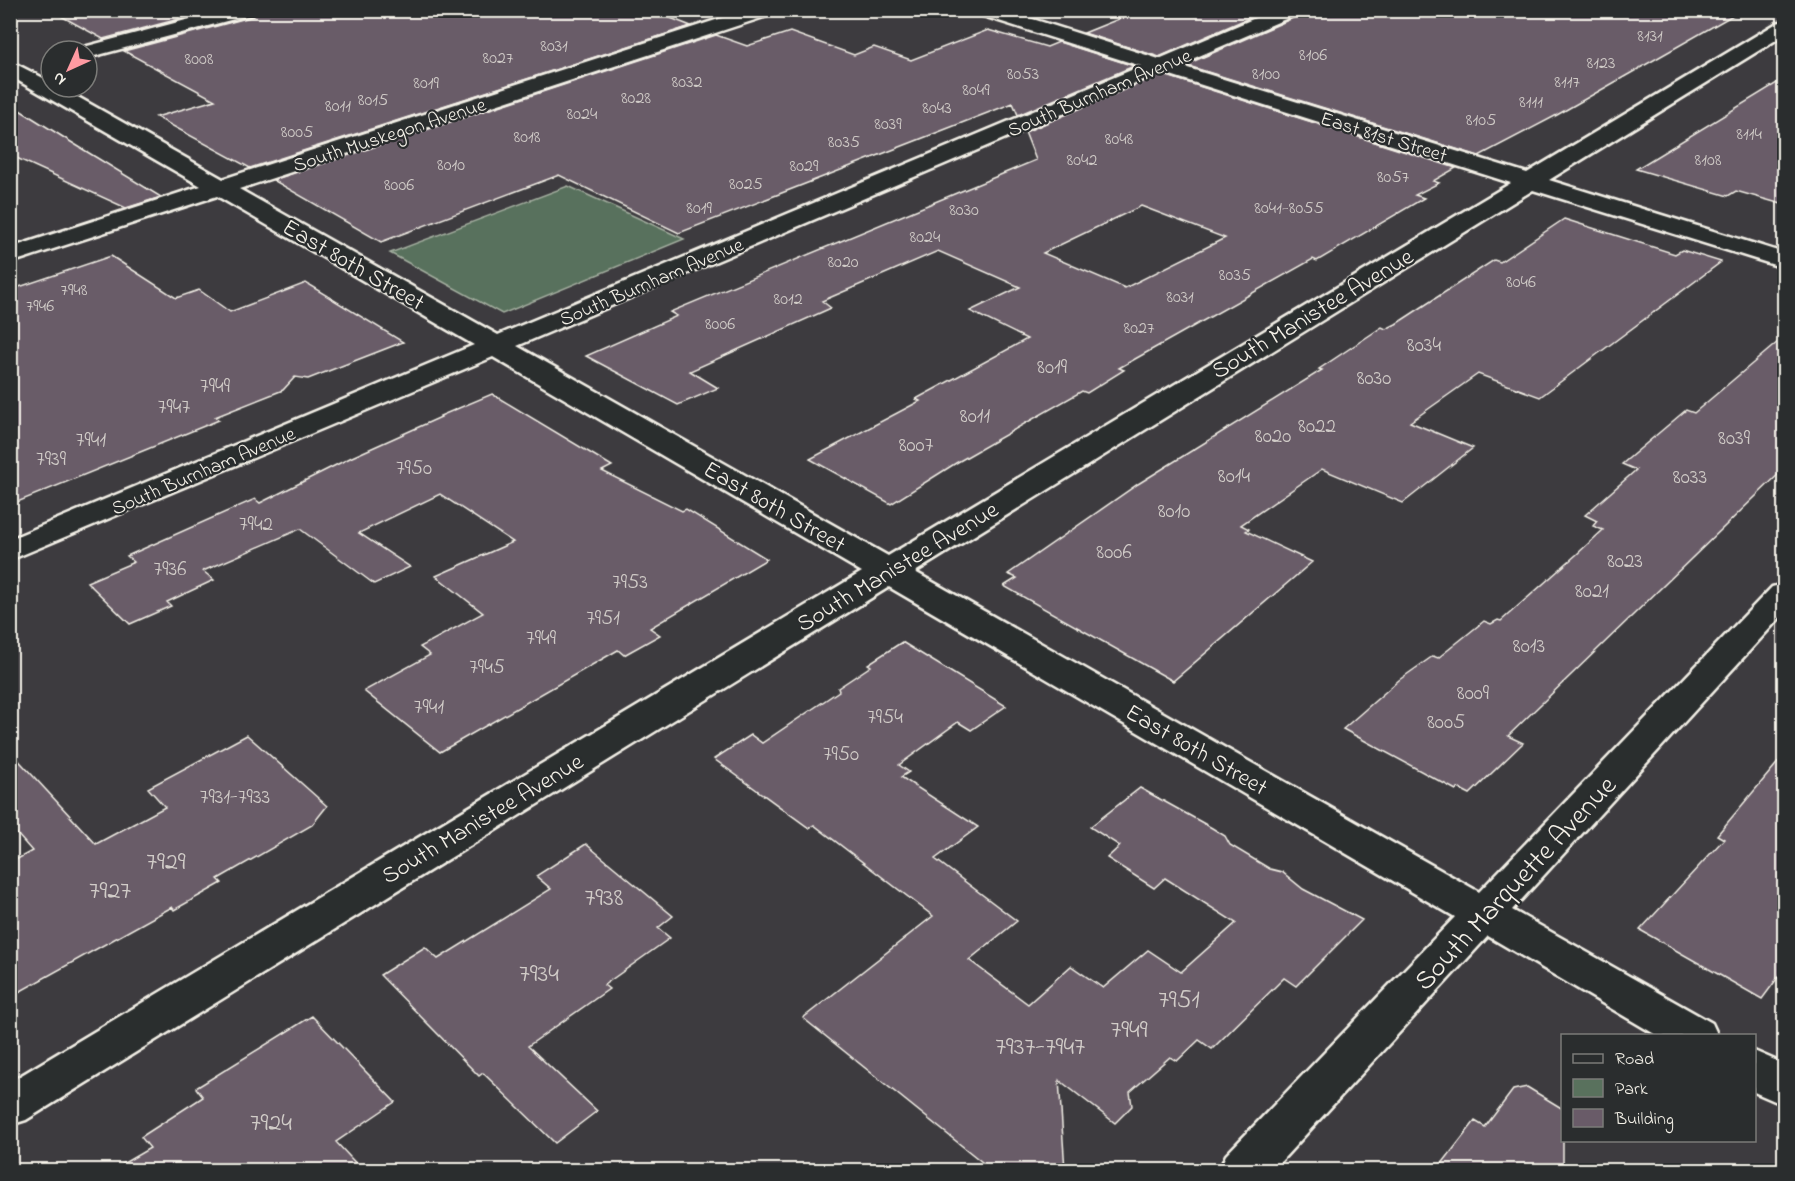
<svg xmlns="http://www.w3.org/2000/svg" width="1795" height="1181" viewBox="0 0 1795 1181" font-family="'Indie Flower',sans-serif">
	<style>
		.green { fill: #59715d; stroke: #a6b1a2; stroke-width: 1.5 }
		.building { fill: #695b68; stroke: #f4f1e8; stroke-width: 1.5; fill-rule: evenodd }
		.lines { fill: none; stroke-linecap: round; stroke-linejoin: round }
		.minor-casing { stroke: #f4f1e8; stroke-width: 5 }
		.minor { fill: #2a2d2e; fill-rule: evenodd }
		.labels { text-anchor: middle; stroke-width: 4.5; stroke-linejoin: round; paint-order: stroke }
		.far-number-label { font-size: 18px; fill: #d1ccc8 }
		.far-street-label { font-size: 20px; fill: #f4f1e8; stroke: #2a2d2e }
		.number-label { font-size: 21px; fill: #d1ccc8 }
		.street-label { font-size: 24px; fill: #f4f1e8; stroke: #2a2d2e }
		.near-number-label { font-size: 26px; fill: #d1ccc8 }
		.near-street-label { font-size: 28px; fill: #f4f1e8; stroke: #2a2d2e }
	</style>
	<rect width="100%" height="100%" fill="#3d3b3f"/>
	<filter id="ink" filterUnits="userSpaceOnUse"><feTurbulence type="fractalNoise" baseFrequency=".0167" numOctaves="2"/><feDisplacementMap in="SourceGraphic" scale="12" xChannelSelector="R" yChannelSelector="G"/><feConvolveMatrix kernelMatrix="1 2 1 2 8 2 1 2 1" color-interpolation-filters="sRGB"/></filter>
	<g filter="url(#ink)">
		<path class="green" d="M568,186L684,239L502,314L390,253Z"/>
		<path class="building" d="M50,10H213L103,39Z
			M258,10H650L691,26L250,168L156,117L215,100L124,51L254,16Z
			M1141,10H1267L1159,57L1084,33Z
			M1302,10H1742L1557,115L1479,156L1185,65L1298,16Z
			M988,30L1047,47L1059,42L1134,66L1018,115L1013,103L679,233L559,175L381,242L273,180L716,35L747,46L790,32L854,55L874,47L911,60Z
			M1161,74L1456,168L1433,181L1439,183L1415,195L1424,198L1317,261L1313,259L1119,368L1124,370L1087,393L1082,391L956,463L891,504L810,459L920,401L916,399L1027,339L970,311L1020,287L938,251L822,301L831,308L690,371L718,388L678,405L586,356L677,316L670,312L1036,160L1025,132ZM1141,206L1225,238L1125,288L1043,253Z
			M1785,78V205L1736,191L1728,196L1636,169Z
			M10,104L71,142L161,197L126,208L10,155Z
			M1564,219L1675,254L1682,250L1721,262L1540,397L1478,374L1410,422L1473,448L1403,503L1322,469L1241,525L1249,529L1246,531L1312,562L1173,681L1004,586L1017,578L1008,574L1138,484L1322,370L1319,369L1382,327L1386,329L1396,324L1494,260L1500,262Z
			M111,256L176,298L199,290L230,312L306,283L403,342L308,379L295,377L283,390L215,417L219,420L10,505V290Z
			M1785,336V468L1508,736L1523,743L1470,794L1458,788L1456,790L1343,729L1399,680L1433,656L1438,658L1484,621L1491,624L1498,620L1501,621L1576,555L1603,530L1593,526L1597,521L1585,515L1636,470L1622,464L1686,410L1694,413Z
			M492,394L612,466L602,471L682,511L686,509L767,559L650,628L660,635L624,655L618,650L440,752L364,691L430,655L420,647L483,613L436,576L513,542L440,494L359,533L410,567L374,584L300,529L203,571L214,580L167,602L171,606L130,624L87,582L134,562L127,556L255,499L260,503L352,457L441,417L440,416Z
			M902,642L1006,706L971,730L958,722L899,765L909,772L901,777L978,827L935,859L1017,921L969,960L1028,1004L1071,966L1103,988L1148,950L1181,972L1236,923L1165,878L1154,888L1107,858L1120,846L1090,827L1140,788L1212,828L1225,836L1230,845L1270,869L1282,872L1303,889L1362,920L1296,986L1284,978L1212,1049L1199,1040L1177,1061L1170,1057L1130,1092L1132,1106L1115,1123L1059,1080L1065,1170H992L803,1018L933,916L814,825L809,828L714,759L751,735L762,743L839,691L838,688L871,666L868,664Z
			M247,735L327,806L312,825L218,879L222,883L174,910L172,907L10,997V863L32,851L10,826V751L96,844L165,807L148,788Z
			M1785,754V968L1762,999L1640,930L1724,839L1717,835Z
			M586,844L673,916L658,928L670,938L604,985L609,989L528,1046L597,1111L555,1143L483,1073L479,1076L380,975L425,947L438,959L551,889L536,876Z
			M312,1016L395,1102L336,1142L362,1170H112L150,1148L141,1137L203,1097L196,1088Z
			M1527,1087L1563,1109V1170H1437L1475,1121L1485,1127L1513,1090Z"/>
		<g class="lines">
			<defs>
				<path id="minor" d="M224,10H256L253,14L87,58V51H78L80,48Z
					M747,10H776L773,14L239,189L498,335L1141,66L977,14L974,10H1004L1159,59L1274,10H1300L1297,14L1178,65L1527,173L1777,23L1784,21V35L1549,180L1784,253V268L1533,190L915,572L1479,892L1772,587L1784,584V613L1512,910L1712,1023L1718,1036H1658L1488,936L1273,1170H1219L1226,1155L1455,917L889,587L26,1120L10,1125V1082L862,572L493,357L10,560V539L474,345L217,196L10,263V248L201,186L10,76V61L51,82V87H60L223,179ZM1161,72L1511,183L888,556L517,346Z
					M1754,1051L1784,1064V1105L1754,1092Z"/>
			</defs>
			<use href="#minor" class="minor-casing"/>
			<use href="#minor" class="minor"/>
		</g>
	</g>
	<g class="labels">
		<g class="far-number-label">
			<text x="1650" y="41">8131</text>
			<text x="554" y="51">8031</text>
			<text x="1313" y="60">8106</text>
			<text x="498" y="63">8027</text>
			<text x="199" y="64">8008</text>
			<text x="1601" y="68">8123</text>
			<text x="1023" y="79">8053</text>
			<text x="1266" y="79">8100</text>
			<text x="687" y="87">8032</text>
			<text x="1567" y="87">8117</text>
			<text x="426" y="88">8019</text>
			<text x="976" y="95">8049</text>
			<text x="636" y="103">8028</text>
			<text x="373" y="105">8015</text>
			<text x="1531" y="107">8111</text>
			<text x="338" y="111">8011</text>
			<text x="937" y="113">8043</text>
			<text x="582" y="119">8024</text>
			<text x="1481" y="125">8105</text>
			<text x="888" y="129">8039</text>
			<text x="297" y="137">8005</text>
			<text x="1749" y="139">8114</text>
			<text x="527" y="142">8018</text>
			<text x="1119" y="144">8048</text>
			<text x="844" y="147">8035</text>
			<text x="1082" y="165">8042</text>
			<text x="1708" y="165">8108</text>
			<text x="451" y="170">8010</text>
			<text x="804" y="171">8029</text>
			<text x="1393" y="182">8057</text>
			<text x="746" y="189">8025</text>
			<text x="399" y="190">8006</text>
			<text x="699" y="213">8019</text>
			<text x="1289" y="213">8041-8055</text>
			<text x="964" y="215">8030</text>
			<text x="925" y="242">8024</text>
			<text x="843" y="267">8020</text>
			<text x="1235" y="280">8035</text>
			<text x="1521" y="287">8046</text>
			<text x="74" y="295">7948</text>
			<text x="1180" y="302">8031</text>
			<text x="788" y="304">8012</text>
			<text x="40" y="311">7946</text>
			<text x="720" y="329">8006</text>
			<text x="1139" y="333">8027</text>
		</g>
		<g class="far-street-label">
			<text transform="translate(1099 92) rotate(-23)" y="7">South Burnham Avenue</text>
			<text transform="translate(389 134) rotate(-18)" y="7">South Muskegon Avenue</text>
			<text transform="translate(1384 136) rotate(17)" y="7">East 81st Street</text>
			<text transform="translate(651 281) rotate(-23)" y="7">South Burnham Avenue</text>
			<text transform="translate(203 470) rotate(-23)" y="7">South Burnham Avenue</text>
		</g>
		<g class="number-label">
			<text x="1424" y="351">8034</text>
			<text x="1052" y="373">8019</text>
			<text x="1374" y="384">8030</text>
			<text x="215" y="392">7949</text>
			<text x="174" y="413">7947</text>
			<text x="975" y="422">8011</text>
			<text x="1317" y="432">8022</text>
			<text x="1273" y="442">8020</text>
			<text x="1734" y="444">8039</text>
			<text x="91" y="446">7941</text>
			<text x="916" y="451">8007</text>
			<text x="51" y="465">7939</text>
			<text x="414" y="474">7950</text>
			<text x="1234" y="482">8014</text>
			<text x="1690" y="483">8033</text>
			<text x="1174" y="517">8010</text>
			<text x="256" y="530">7942</text>
			<text x="1114" y="558">8006</text>
			<text x="1625" y="567">8023</text>
			<text x="170" y="575">7936</text>
			<text x="630" y="588">7953</text>
			<text x="1592" y="597">8021</text>
			<text x="603" y="624">7951</text>
			<text x="541" y="644">7949</text>
			<text x="1529" y="652">8013</text>
			<text x="487" y="673">7945</text>
			<text x="1473" y="699">8009</text>
			<text x="429" y="713">7941</text>
			<text x="885" y="723">7954</text>
			<text x="1446" y="728">8005</text>
			<text x="841" y="760">7950</text>
			<text x="235" y="803">7931-7933</text>
		</g>
		<g class="street-label">
			<text transform="translate(354 264) rotate(30)" y="8">East 80th Street</text>
			<text transform="translate(1312 313) rotate(-31)" y="8">South Manistee Avenue</text>
			<text transform="translate(775 506) rotate(30)" y="8">East 80th Street</text>
			<text transform="translate(897 566) rotate(-31)" y="8">South Manistee Avenue</text>
			<text transform="translate(1197 749) rotate(30)" y="8">East 80th Street</text>
			<text transform="translate(482 818) rotate(-31)" y="8">South Manistee Avenue</text>
		</g>
		<g class="near-number-label">
			<text x="166" y="869">7929</text>
			<text x="110" y="898">7927</text>
			<text x="604" y="905">7938</text>
			<text x="539" y="981">7934</text>
			<text x="1179" y="1007">7951</text>
			<text x="1129" y="1037">7949</text>
			<text x="1040" y="1054">7937-7947</text>
			<text x="271" y="1130">7924</text>
		</g>
		<g class="near-street-label">
			<text transform="translate(1514 882) rotate(-47)" y="10">South Marquette Avenue</text>
		</g>
	</g>
	<rect width="1795" height="1181" fill="none" stroke="#2a2d2e" stroke-width="36"/>
	<rect x="18" y="18" width="1759" height="1145" fill="none" stroke="#f4f1e8" stroke-width="2" filter="url(#ink)"/>
	<rect x="1561" y="1034" width="195" height="108" fill="#2a2d2e" stroke="#7b7b78" stroke-width="1.5"/>
	<rect x="1573" y="1054" width="30" height="9" fill="#2a2d2e" stroke="#7b7b78" stroke-width="1.5"/>
	<text x="1615" y="1064" font-size="18" fill="#f4f1e8">Road</text>
	<rect x="1573" y="1079" width="30" height="18" fill="#59715d" stroke="#7b7b78" stroke-width="1.5"/>
	<text x="1615" y="1094" font-size="18" fill="#f4f1e8">Park</text>
	<rect x="1573" y="1109" width="30" height="18" fill="#695b68" stroke="#7b7b78" stroke-width="1.5"/>
	<text x="1615" y="1124" font-size="18" fill="#f4f1e8">Building</text>
	<g transform="translate(69 69) rotate(225)"><circle r="28" fill="#2a2d2e" stroke="#7b7b78" stroke-width="1.5"/>
	<path d="M0-4.5L10 22L0 15L-10 22Z" fill="#ff9aa2"/>
	<text y="-9" font-size="16" font-weight="bold" text-anchor="middle" fill="#f4f1e8">N</text>
	</g>
</svg>
